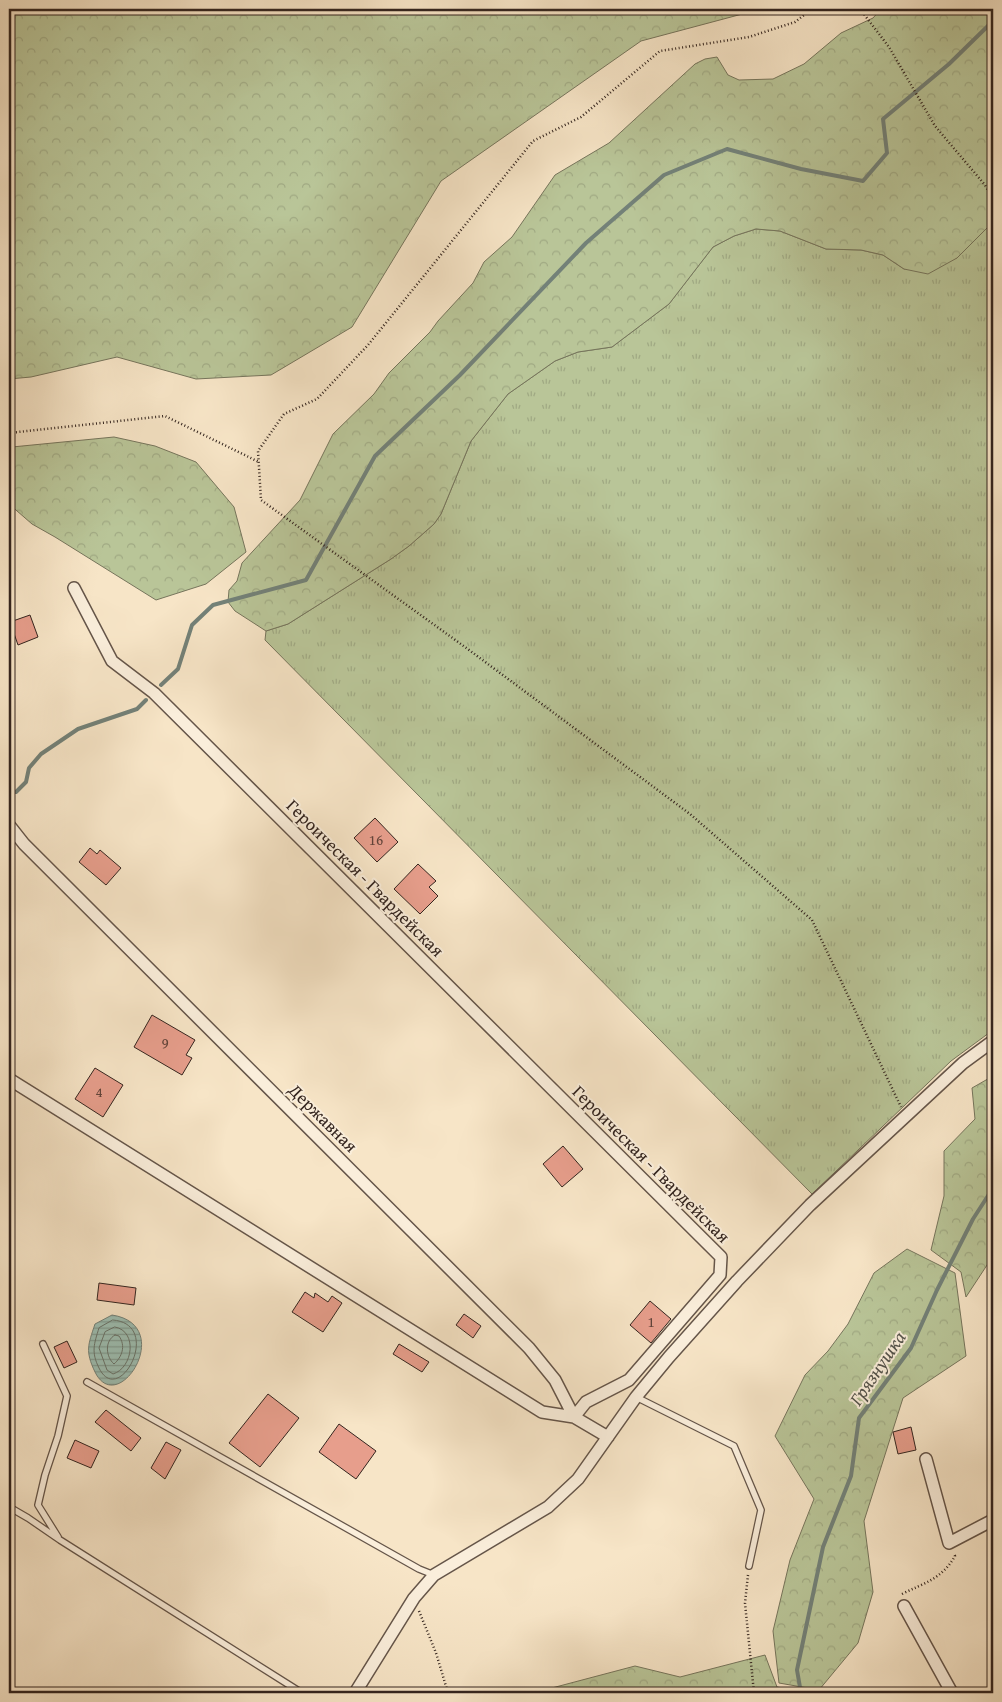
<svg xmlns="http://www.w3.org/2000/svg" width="1002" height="1702" viewBox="0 0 1002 1702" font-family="'Gentium Book Plus',serif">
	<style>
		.grass { fill: url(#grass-tufts); stroke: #76755c }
		.forest { fill: url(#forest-crowns); stroke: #76755c }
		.water { fill: url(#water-rules); stroke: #738178 }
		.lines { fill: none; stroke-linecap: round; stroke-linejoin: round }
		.shore { stroke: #687269; stroke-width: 1 }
		.stream { stroke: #738178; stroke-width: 4 }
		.building { fill: #e79e8c; stroke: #34251f }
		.lane-casing { stroke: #655549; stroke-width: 8 }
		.street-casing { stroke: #655549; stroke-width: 14 }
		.path { stroke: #34251f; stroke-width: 2.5; stroke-dasharray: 1 2.5; stroke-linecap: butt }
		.lane { stroke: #faeedb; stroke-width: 5.5 }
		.street { stroke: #faeedb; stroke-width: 11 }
		.labels { text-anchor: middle; stroke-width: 4; stroke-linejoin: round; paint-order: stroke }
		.number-label { font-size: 15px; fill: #61433a }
		.street-label { font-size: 18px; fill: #34251f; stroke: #faeedb }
		.water-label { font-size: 19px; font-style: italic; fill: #54534b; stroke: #faeedb }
	</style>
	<defs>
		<pattern id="grass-tufts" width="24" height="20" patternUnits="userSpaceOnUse" patternTransform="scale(1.25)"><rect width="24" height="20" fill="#b9c598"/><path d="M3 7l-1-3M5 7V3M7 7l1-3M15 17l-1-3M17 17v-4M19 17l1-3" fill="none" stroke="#a0a983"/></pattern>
		<pattern id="forest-crowns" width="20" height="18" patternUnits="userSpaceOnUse" patternTransform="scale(1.25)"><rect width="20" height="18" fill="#b9c598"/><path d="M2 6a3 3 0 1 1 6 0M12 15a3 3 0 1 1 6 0" fill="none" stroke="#a0a983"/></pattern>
		<pattern id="water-rules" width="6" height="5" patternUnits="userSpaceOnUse" patternTransform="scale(1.25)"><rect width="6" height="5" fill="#9dbfb3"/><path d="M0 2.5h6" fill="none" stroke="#819b91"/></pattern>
	</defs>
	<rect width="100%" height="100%" fill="#f7e5c7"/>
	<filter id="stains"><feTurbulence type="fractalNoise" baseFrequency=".004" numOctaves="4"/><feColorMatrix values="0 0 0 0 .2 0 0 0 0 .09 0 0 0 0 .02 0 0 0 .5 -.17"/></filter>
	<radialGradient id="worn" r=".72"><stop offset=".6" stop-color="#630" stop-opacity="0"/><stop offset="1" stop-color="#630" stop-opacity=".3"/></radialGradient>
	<path class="grass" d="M993,222V1030L951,1061L812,1194L265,640L266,631L288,624L391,559L409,546L434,524L441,514L471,441L508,394L555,361L578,352L612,347L669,304L713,247L734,236L756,229L780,231L826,249L861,250L883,255L904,269L957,258Z"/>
	<path class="forest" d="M16,9H761L641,41L441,181L352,327L271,375L196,379L117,357L31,377L9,379V17Z
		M881,9H993V222L957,258L928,274L904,269L883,255L861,250L826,249L780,231L756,229L734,236L713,247L669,304L612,347L578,352L555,361L508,394L471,441L441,514L434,524L409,546L391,559L288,624L266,631L235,611L228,602L229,590L237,581L242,563L300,500L333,434L374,394L389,373L430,332L438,321L473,283L484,262L512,237L555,175L609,143L695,64L705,59L717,57L728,75L739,80L773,79L804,64L841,33L873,18Z
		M114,437L155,446L196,462L234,507L246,552L206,584L156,600L55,537L32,524L9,504V454L12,447Z
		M993,1076V1256L966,1297L961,1272L931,1250L944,1196V1151L975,1119L972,1088Z
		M907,1249L955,1273L966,1356L903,1398L864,1521L873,1592L858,1643L819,1690L779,1683L773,1631L790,1560L814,1499L775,1436L805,1375L828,1351L848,1324L874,1273Z
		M765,1655L777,1687L812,1693H533L635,1666L680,1677Z"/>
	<path class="water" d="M112,1315C177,1325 118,1419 95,1372C85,1351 88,1345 95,1324Z"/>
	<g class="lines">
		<path class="shore" d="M113,1320C164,1324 119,1409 99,1368C91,1352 94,1344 99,1328Z
			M115,1327C138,1331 133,1368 113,1374L107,1370L99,1348L105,1332Z
			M115,1335L119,1336C126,1346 122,1357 114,1364C106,1357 104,1341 115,1335Z"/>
		<path class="stream" d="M161,685L178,669L192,625L213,605L306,580L375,456L460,375L586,243L664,175L727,149L801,169L863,181L887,153L883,119L949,64L993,21
			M16,792L26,782L29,768L41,754L78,729L137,709L146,700
			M801,1693L797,1670L823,1547L851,1476L859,1418L911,1348L937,1290L973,1219L993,1188"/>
	</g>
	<path class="building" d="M30,615L38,637L18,645L10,622Z
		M375,818L398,842L377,862L354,838Z
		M90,848L97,854L100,850L121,868L106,885L79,862Z
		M418,864L436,881L429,887L438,896L420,914L394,889Z
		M152,1015L195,1040L186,1055L192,1058L182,1075L134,1047Z
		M95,1068L123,1085L103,1117L75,1099Z
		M563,1146L583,1169L562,1187L543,1164Z
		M99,1283L136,1288L134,1305L97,1300Z
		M305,1292L314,1298L315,1293L328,1302L332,1296L342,1303L323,1332L292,1312Z
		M650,1301L671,1319L651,1343L630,1325Z
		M464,1314L481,1326L473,1338L456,1325Z
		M67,1341L77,1362L64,1368L54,1347Z
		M399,1344L429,1362L422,1372L393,1354Z
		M268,1394L299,1418L260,1467L229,1443Z
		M106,1410L141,1438L131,1451L95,1422Z
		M339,1424L376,1451L356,1479L319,1452Z
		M911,1427L916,1450L898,1454L893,1432Z
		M75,1440L99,1451L91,1468L67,1458Z
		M166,1442L181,1450L165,1479L151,1468Z"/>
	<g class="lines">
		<defs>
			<path id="lane" d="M43,1344L67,1396L58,1436L45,1475L38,1505L58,1537
				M87,1382L419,1569L434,1575
				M636,1397L734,1446L761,1510L749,1566
				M9,1507L28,1518L60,1540L302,1693"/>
			<path id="street" d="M9,825L24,844L529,1348L555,1380L574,1417L608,1437
				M9,1079L542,1412L574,1417L586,1402L629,1380L720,1275L721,1257L154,693L112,661L74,588
				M926,1459L949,1543L993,1520
				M904,1606L952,1693
				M355,1693L414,1598L434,1575L548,1507L578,1479L636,1397L669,1357L737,1281L810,1205L963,1063L993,1041"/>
		</defs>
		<use href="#lane" class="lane-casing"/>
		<use href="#street" class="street-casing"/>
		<path class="path" d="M812,9L795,22L749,37L660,51L581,117L533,141L368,345L317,399L284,414L258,451L261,500L465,647L690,814L812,920L901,1107
			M860,9L889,47L935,126L985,185L993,199
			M9,433L165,416L259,462
			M748,1575L745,1603L754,1693
			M902,1594C924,1583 942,1579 955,1556L954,1554
			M419,1611L436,1653L448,1693"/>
		<use href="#lane" class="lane"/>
		<use href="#street" class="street"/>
	</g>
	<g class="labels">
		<g class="number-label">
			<text x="376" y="845">16</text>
			<text x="165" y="1048">9</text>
			<text x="99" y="1097">4</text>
			<text x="651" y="1327">1</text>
		</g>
		<g class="street-label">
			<text transform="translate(365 878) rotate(45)" y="6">Героическая - Гвардейская</text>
			<text transform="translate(323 1118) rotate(45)" y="6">Державная</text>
			<text transform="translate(651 1164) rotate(45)" y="6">Героическая - Гвардейская</text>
		</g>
		<g class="water-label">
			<text transform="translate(877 1368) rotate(-56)" y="7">Грязнушка</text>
		</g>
	</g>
	<rect width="1002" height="1702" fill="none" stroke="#f7e5c7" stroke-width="30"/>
	<rect x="10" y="10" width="982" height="1682" fill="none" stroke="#34251f" stroke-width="2.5"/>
	<rect x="15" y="15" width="972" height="1672" fill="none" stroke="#34251f"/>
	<rect width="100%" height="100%" filter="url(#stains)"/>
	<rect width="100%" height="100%" fill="url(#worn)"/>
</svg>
